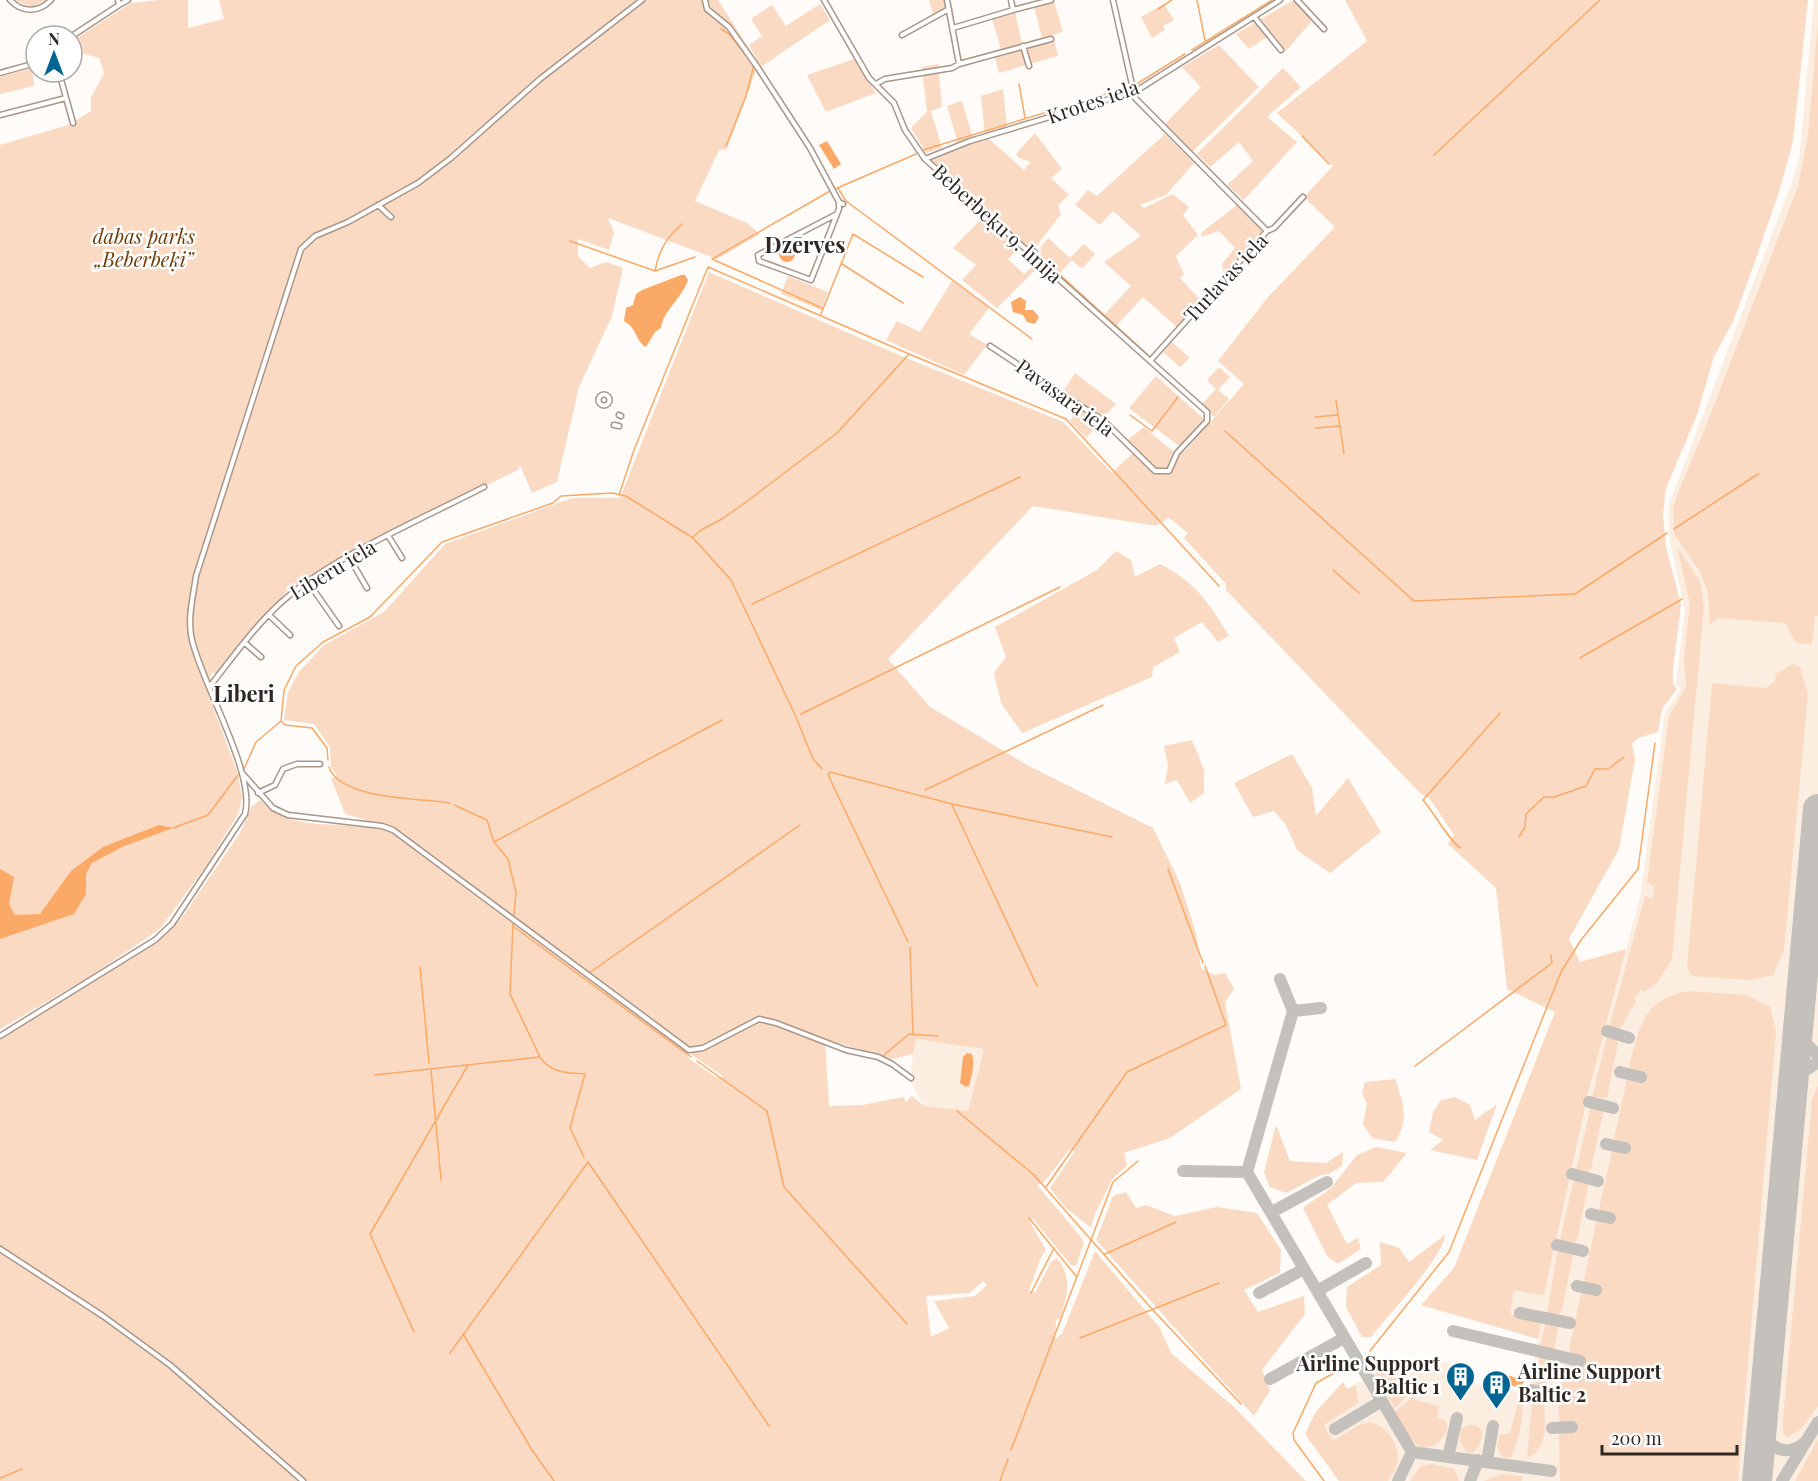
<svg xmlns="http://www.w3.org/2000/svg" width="1818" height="1481" viewBox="0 0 1818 1481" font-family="'Playfair Display',serif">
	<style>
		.built { fill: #fcede1 }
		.green { fill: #fadac2; fill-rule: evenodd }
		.water { fill: #fba967 }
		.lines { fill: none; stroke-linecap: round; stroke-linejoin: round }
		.stream { stroke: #fba967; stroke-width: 1.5 }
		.taxiway { stroke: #c4c0bc; stroke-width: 12 }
		.runway { stroke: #c4c0bc; stroke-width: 30 }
		.street-casing { stroke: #a8968a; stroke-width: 7 }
		.street { stroke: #fff; stroke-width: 4 }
		.labels { text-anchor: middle; stroke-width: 5; stroke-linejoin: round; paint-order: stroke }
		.street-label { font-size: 20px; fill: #2f2823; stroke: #fff }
		.park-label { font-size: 20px; font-style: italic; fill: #713d09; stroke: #fff }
		.poi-label { font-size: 20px; font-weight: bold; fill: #2f2823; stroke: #fff; text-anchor: end }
		.quarter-label { font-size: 22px; font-weight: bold; fill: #2f2823; stroke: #fff }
	</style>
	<rect width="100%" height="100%" fill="#fefbf8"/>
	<path class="built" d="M1814,0H1818V1481H1339L1305,1434L1315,1413L1343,1382L1347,1389L1374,1374L1429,1359L1449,1363L1447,1379L1529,1394L1541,1320L1510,1314L1514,1290L1544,1295L1594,1071L1641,893L1665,712L1681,690L1676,684L1685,611L1669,535V504L1795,174L1800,151Z
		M915,1039L984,1049L968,1112L924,1106L910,1080Z"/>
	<path class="green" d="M14,0H47L32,7Z
		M159,0H188V28L224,19L219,0H718L758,62L749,45L762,36L751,19L772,5L786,26L820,4L830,20L761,67L759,63L727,149L719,150L695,201L747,223L760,234L717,259L608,218L614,232L609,250L578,239V256L590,268L606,262L623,268L612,316L579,387L557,482L532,493L520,465L518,470L358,548L286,592L217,675L213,672L205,686L237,771L242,797L239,812L232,824L208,863L160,929L89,977L0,1029V145L68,125L91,111V98L104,73L99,58L72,50V41L131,3Z
		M929,0H944L946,8L933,14Z
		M1294,0L1312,21L1286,51L1261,19Z
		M1345,0H1808L1793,141L1779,192L1748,281L1732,324L1714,356L1697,415L1666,488L1663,514L1666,547L1681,605L1673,668V683L1677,689L1662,709L1658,732L1638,738L1632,744L1635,760L1619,849L1569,939L1580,962L1626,949L1589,1090L1544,1295L1514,1290L1510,1314L1541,1320L1538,1339L1421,1305L1454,1268L1555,1012L1507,989L1496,888L1448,844L1454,835L1430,799L1420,793L1226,590V584L1184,538L1188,533L1169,518L1156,526L1033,506L888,659L930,707L1027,765L1153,828L1180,883L1196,933L1201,968L1214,975L1225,973L1234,989L1225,1002L1241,1089L1170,1138L1124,1153L1127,1166L1112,1179L1095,1214L1091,1228L1065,1207L1050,1188L1075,1151L1069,1150L1044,1182L1037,1185L1081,1237L1084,1243L1076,1266L1071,1265L1032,1218L1030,1222L1046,1250L1040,1259L1029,1291L1035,1293L1051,1262L1057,1258C1073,1278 1067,1297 1060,1319L1056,1320L1055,1339L1062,1334L1095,1251L1160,1328L1171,1353L1235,1408L1306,1481H0V1040L157,943L183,916L240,833L252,806L260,800C290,830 326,822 363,827L366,820L345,814L331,778L337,776L331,767L330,747L314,724L284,720L288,692L299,672L324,645L384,612L445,544L572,498H620L709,272L899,355L1063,422L1112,473L1135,451L1126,441L1144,427L1175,453L1185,451L1244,384L1218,361L1268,297L1335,227L1304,197L1333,166L1277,113L1367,41ZM825,1039L892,1059L913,1054L916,1039L984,1049L968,1111L924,1106L912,1096L906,1102L903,1097L863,1105L829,1106ZM689,1053L723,1076V1077H715L687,1057ZM983,1281L987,1285L975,1296L934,1301L949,1328L931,1337L926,1296L970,1293Z
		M1054,1L1063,32L1053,35L1058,56L999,73L993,51L1001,49L992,19L1015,12L1022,43L1042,37L1034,7Z
		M1164,4L1174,20L1163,26L1165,30L1152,38L1141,17Z
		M1256,22L1268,36L1249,49L1236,34Z
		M1818,22V616H1815L1812,644L1796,643L1785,623L1717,618L1709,625C1712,578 1698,571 1674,534L1673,508L1678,492L1706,426L1798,186L1808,135Z
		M1219,45L1259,87L1192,152L1165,124L1201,87L1182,67Z
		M854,59L876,93L826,112L807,75Z
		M938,64L942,107L931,111L942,148L926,153L911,128L927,112L922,67Z
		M32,68L34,86L0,94V77Z
		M1283,68L1301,87L1267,117L1297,142L1244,200L1227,185L1253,161L1239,142L1210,167L1197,154Z
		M1003,89L1007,128L985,134L981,96Z
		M962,101L973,138L958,143L947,106Z
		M1035,133L1062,169L1051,178L1069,195L1058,205L1061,214L1032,252L929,159L988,138L1024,170L1031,162L1019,158L1016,154Z
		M1165,134L1194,163L1166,195L1140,205L1144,208L1173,194L1189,207L1183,215L1198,235L1176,256L1184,274L1180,278L1201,301L1178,328L1143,297L1115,327L1103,316L1131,286L1104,262L1141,236L1113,211L1100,225L1075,205L1088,190L1097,196Z
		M1238,204L1260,226L1262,234L1224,275L1222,264L1235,248L1219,231L1202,237L1201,233Z
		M983,217L1018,249L1008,259L1024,274L1035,264L1038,267L997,308L962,280L976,265L953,248Z
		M1048,238L1070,258L1084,244L1095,254L1082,269L1072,260L1060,273L1037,252Z
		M788,276L828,292L821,310L781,294Z
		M952,281L989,308L969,334L987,345L964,375L886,340L897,321L920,332Z
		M1172,342L1190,358L1180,367L1163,352Z
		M1219,367L1230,377L1218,390L1229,399L1214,417L1201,405L1216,389L1207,380Z
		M1075,373L1116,404L1103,418L1063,392Z
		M1156,376L1204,419L1179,446L1129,408Z
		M1079,408L1100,422L1086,438L1070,421Z
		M1677,546L1700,582L1704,607L1672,959L1657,983L1644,992L1641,990L1634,999L1636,1001L1621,1028H1609L1645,896L1653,898L1654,886L1647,883L1669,716L1686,687L1684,657L1690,604Z
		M1116,551L1131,560L1135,577L1160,564C1195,582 1209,602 1229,636L1218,642L1202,622L1174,638L1180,652L1153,667L1152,677L1022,733L1001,703L994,673L1006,657L995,627L1097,570Z
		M1793,664L1800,667L1808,695L1784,950L1773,975L1750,980L1692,976L1687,968L1712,683L1766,688L1775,681L1776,674Z
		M1192,740L1204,770V793L1190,803L1177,780L1165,784L1168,765L1164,746Z
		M1292,754L1312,788L1316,816L1348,778L1381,832L1330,873L1297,850L1286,825L1274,811L1253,817L1234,783Z
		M1689,991L1746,995L1770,1007L1776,1032L1738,1481H1560L1559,1436L1560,1433L1574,1432V1423H1560L1558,1407L1566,1365L1568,1363L1581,1366L1583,1357L1571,1353L1569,1349L1581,1294L1583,1292L1596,1294L1598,1285L1586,1283L1584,1280L1596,1223L1598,1221L1611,1223L1613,1214L1599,1209L1612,1151H1626L1627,1144L1614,1139L1627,1079L1641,1081L1643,1073L1629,1067C1639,1028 1643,998 1689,991Z
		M1607,1036L1615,1038L1618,1043L1607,1098L1592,1097Z
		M1395,1079C1403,1102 1410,1119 1395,1142L1372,1138L1363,1124L1367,1104L1362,1093L1365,1082Z
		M1818,1085V1406L1799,1431L1787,1437L1783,1433V1419L1812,1100Z
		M1455,1097L1470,1105L1475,1120L1497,1104L1477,1160L1430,1150L1443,1140L1429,1132L1433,1112L1441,1100Z
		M1591,1106L1600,1107L1603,1113L1591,1169L1586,1173L1576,1170Z
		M1276,1125L1290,1161L1326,1163L1343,1152L1342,1166L1329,1174L1321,1175L1286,1193L1270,1187L1264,1172Z
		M1376,1147L1407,1153L1383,1182L1356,1183L1327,1205L1347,1244L1358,1238L1361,1249L1338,1264L1327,1256L1303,1208L1331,1188L1357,1155Z
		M1574,1178L1585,1180L1588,1186L1577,1240L1574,1242L1560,1240Z
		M1126,1192L1136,1208L1146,1205L1175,1216L1217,1207L1257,1213L1281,1250L1280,1273L1244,1290L1258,1312L1304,1296L1305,1314L1262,1370L1270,1390L1254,1416L1096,1240L1113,1196Z
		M1445,1235C1444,1256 1387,1317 1371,1337H1362L1346,1307L1347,1287L1381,1265L1380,1242L1399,1248L1409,1262Z
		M1558,1248L1573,1255L1562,1311L1557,1315L1547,1313Z
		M1546,1320L1556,1323L1558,1328L1554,1349L1540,1348Z
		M1540,1355L1549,1357L1551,1360L1545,1386L1535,1385Z
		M1429,1359L1422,1364L1409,1366V1379L1421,1383L1395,1408L1374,1374Z
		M1343,1382L1347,1389L1356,1385L1358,1403L1324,1425L1333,1441C1342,1436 1361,1421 1372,1423C1387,1425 1402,1449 1397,1464C1395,1470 1391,1476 1388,1481H1339L1305,1434L1315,1413Z
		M1533,1392L1544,1397C1544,1419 1551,1448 1527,1458Z
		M1415,1395V1400L1439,1406L1437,1418L1444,1420L1448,1426C1444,1440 1436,1447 1422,1448L1411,1440L1395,1412Z
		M1519,1399C1528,1409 1516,1446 1511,1458L1502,1457L1497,1447L1499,1435L1510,1433Z
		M1469,1425L1478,1426L1483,1432L1479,1447L1472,1453L1467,1452L1460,1442V1429Z
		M1818,1439V1481H1795Z
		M1432,1464L1454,1469L1459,1481H1410L1421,1466Z
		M1501,1474L1522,1476V1481H1484Z"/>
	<path class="water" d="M827,141L841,164L834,169L819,145Z
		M779 254a8 8 0 1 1 16 0a8 8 0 1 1-16 0Z
		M681,275H685L688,280C682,298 663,311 661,328L655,332L646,347C636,342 637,328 624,321L626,308L633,305L636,294L642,290Z
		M1020,297L1026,301L1025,310H1033L1039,317L1035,324L1027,322L1023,315L1013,312L1011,302Z
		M159,825L173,828L122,847L92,863L86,874V894L74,914L0,939V869L14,877L9,904L15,915L40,914L71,871L103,847Z
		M967,1053L972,1054C975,1064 972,1076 969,1086L966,1087L960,1083L963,1057Z
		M1506,1375L1524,1380L1522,1388L1504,1384Z"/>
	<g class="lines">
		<path class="stream" d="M1197,0L1205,40
			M1158,9L1172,0
			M721,29L729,34L754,65L746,96L726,146
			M1192,50L1272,0
			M1019,84L1025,118
			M1135,85L1185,54
			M1130,95L1162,128
			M1167,133L1194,161
			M1302,136L1329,164
			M923,150L1129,87
			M1434,155L1600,0
			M1203,169L1227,194
			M838,188L846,201L1032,339
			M835,189L916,154
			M570,241L655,271L695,257
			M1040,257L1043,260
			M712,259L830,191
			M712,259L822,308
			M842,264L903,303
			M1048,264L1147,354
			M655,271C659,250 666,238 682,224
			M821,314L853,234L923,277
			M909,354L1066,419L1219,586
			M1336,400L1344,454
			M1130,415L1152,431L1178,397
			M1315,417L1337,415
			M1316,428L1339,426
			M1225,431L1414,601L1575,594L1667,533
			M619,495L634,450L708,267L909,354L837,433L746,502L722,519L701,530L693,537
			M1674,529L1758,474
			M1333,570L1359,593
			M752,604L1020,477
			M1580,658L1682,599
			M801,714L1060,587
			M281,721L285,725L312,728L327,748L328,760
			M329,767C340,800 421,798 450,803
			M244,769L256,742L281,721L284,690L296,666L323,642L370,617L442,542L553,503L561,496L612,493L626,496L693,538L731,580L796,717L813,759L822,769
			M925,790L1103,705
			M454,805L487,820L494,842L508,859L516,892L514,915
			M952,805L1037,986
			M173,828L208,815L238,775
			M1519,837L1525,827L1526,814L1544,797H1554L1586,786L1595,769H1608L1624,757
			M494,842L722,720
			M1461,848C1451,844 1433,811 1423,800L1500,713
			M1168,869L1203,963
			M513,924L510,994L540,1057C550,1073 567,1073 585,1074L570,1128L584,1157
			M514,927L691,1057
			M908,942L828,775L830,772L952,804L1112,837
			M910,947L913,1034
			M420,967L429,1063
			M589,973L800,825
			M884,1055L909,1034L938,1036
			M697,1061L767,1111L784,1187L907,1324
			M1415,1066L1552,963L1551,955
			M431,1070L441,1180
			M375,1075L540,1057
			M957,1111L1034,1175L1151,1308L1241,1404
			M1046,1187L1127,1072L1226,1025L1205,966
			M1029,1218L1076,1276
			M1105,1254L1176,1222
			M1031,1293L1054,1248
			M414,1332L370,1234L468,1065
			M463,1334L532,1450L554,1481
			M1080,1338L1219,1283
			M1370,1351L1449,1252L1561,972L1581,940L1638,869L1655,743
			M450,1353L588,1162L769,1426
			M1011,1450L1113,1182L1138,1161
			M0,1478L22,1469
			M1000,1481L1008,1459
			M1324,1481L1294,1440L1293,1433L1316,1383L1345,1367"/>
		<path class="taxiway" d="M1280,979L1293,1011L1247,1172L1412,1452L1551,1471
			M1293,1011L1321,1008
			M1799,1019L1804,1042L1818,1055
			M1607,1031L1629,1038
			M1620,1072L1641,1077
			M1792,1093L1800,1074L1818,1062
			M1589,1102L1613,1108
			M1606,1144L1625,1148
			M1183,1171L1247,1172
			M1572,1174L1598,1181
			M1272,1212L1327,1182
			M1591,1214L1610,1218
			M1557,1245L1583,1251
			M1577,1286L1596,1290
			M1317,1291L1366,1263
			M1259,1293L1304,1269
			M1520,1313L1570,1323
			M1453,1331L1580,1361
			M1270,1379L1344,1338
			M1532,1390L1555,1395
			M1552,1428L1572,1427
			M1762,1428C1768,1448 1786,1458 1804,1443
			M1335,1429L1380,1402
			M1448,1457L1457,1418
			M1487,1461L1493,1426
			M1398,1481L1412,1452
			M1470,1481L1478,1460
			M1782,1481L1818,1422"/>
		<path class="runway" d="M1757,1481L1818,809"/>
		<defs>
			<path id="street" d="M10,0C22,13 39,13 51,0
				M705,0L707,9L729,27L758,68L810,148L839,202L843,204
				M824,0L869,78L894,103L905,130L925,159L1207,412V421L1177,453L1169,471H1155L1105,422L990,346
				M947,0L959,64
				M1113,0L1135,98L1267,231
				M1297,0L1324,29
				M119,5L128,0
				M1013,10L1051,0
				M1255,18L1281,50
				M953,28L1013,10L1011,0
				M902,35L949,9
				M72,36L119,5L118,0
				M1023,46L1029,66
				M59,72L73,123
				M0,73L36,63
				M876,84L885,79L952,68L959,64L1051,39
				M0,115L66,98
				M925,159L970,141L1136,91L1280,0
				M378,205L391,217
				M837,214L758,255L759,261L811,280L839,209V202
				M1150,361L1267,231L1274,228L1303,197
				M598.5 400a5.5 5.5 0 1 1 11 0a5.5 5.5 0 1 1-11 0Z
				M619,415L621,416
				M614,425L619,426
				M389,537L402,558
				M349,557L367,588
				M308,582L339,626
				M269,615L290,635
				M245,643L261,657
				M210,686C233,657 257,623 285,599C337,555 422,519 484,487
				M243,774L273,808L288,815L382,826L393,830L689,1050L703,1048L759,1019L776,1023L846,1050L878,1057L892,1064L911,1078
				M258,793L275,785L283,769L297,764H320
				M0,1036L155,940L172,924L245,814C256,774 202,684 192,640C187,620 193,597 196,576L301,249L315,236L348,222L418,183L451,158L540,79L642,0
				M0,1249L103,1316L170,1365L303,1481"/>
		</defs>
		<use href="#street" class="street-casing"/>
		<use href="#street" class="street"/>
	</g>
	<defs>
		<symbol id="building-pin" viewBox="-11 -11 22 30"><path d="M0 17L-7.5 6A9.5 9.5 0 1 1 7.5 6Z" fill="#006593" stroke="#fff"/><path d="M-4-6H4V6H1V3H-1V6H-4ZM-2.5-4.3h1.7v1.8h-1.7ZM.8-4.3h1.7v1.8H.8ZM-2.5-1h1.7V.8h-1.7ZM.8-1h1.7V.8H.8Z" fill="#fff"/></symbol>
	</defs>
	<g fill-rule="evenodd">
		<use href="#building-pin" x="1444" y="1360" width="33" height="45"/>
		<use href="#building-pin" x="1480" y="1368" width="33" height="45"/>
	</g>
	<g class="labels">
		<g class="street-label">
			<text transform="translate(1093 102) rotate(-19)" y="7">Krotes iela</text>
			<text transform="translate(997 224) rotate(42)" y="7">Beberbeķu 9. līnija</text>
			<text transform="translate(1226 278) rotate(-47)" y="7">Turlavas iela</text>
			<text transform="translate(1065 398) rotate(36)" y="7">Pavasara iela</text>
			<text transform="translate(333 570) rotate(-31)" y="7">Liberu iela</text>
		</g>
		<g class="park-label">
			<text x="144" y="244">dabas parks<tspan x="144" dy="23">„Beberbeķi”</tspan></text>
		</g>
		<g class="poi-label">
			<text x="1440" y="1371">Airline Support<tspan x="1440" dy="23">Baltic 1</tspan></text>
			<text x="1518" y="1379" text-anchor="start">Airline Support<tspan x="1518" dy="23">Baltic 2</tspan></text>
		</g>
		<g class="quarter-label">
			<text x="805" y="253">Dzērves</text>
			<text x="244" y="702">Liberi</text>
		</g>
	</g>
	<g transform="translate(54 54)"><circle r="28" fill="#ffffff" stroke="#aca9a7" stroke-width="1.5"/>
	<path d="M0-4.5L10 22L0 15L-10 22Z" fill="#006593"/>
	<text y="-9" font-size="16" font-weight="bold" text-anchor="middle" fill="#2f2823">N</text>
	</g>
	<path d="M1602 1445v9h135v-9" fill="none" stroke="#2f2823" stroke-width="3"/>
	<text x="1611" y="1445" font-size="18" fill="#2f2823" stroke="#ffffff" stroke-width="4.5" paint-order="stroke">200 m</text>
</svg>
